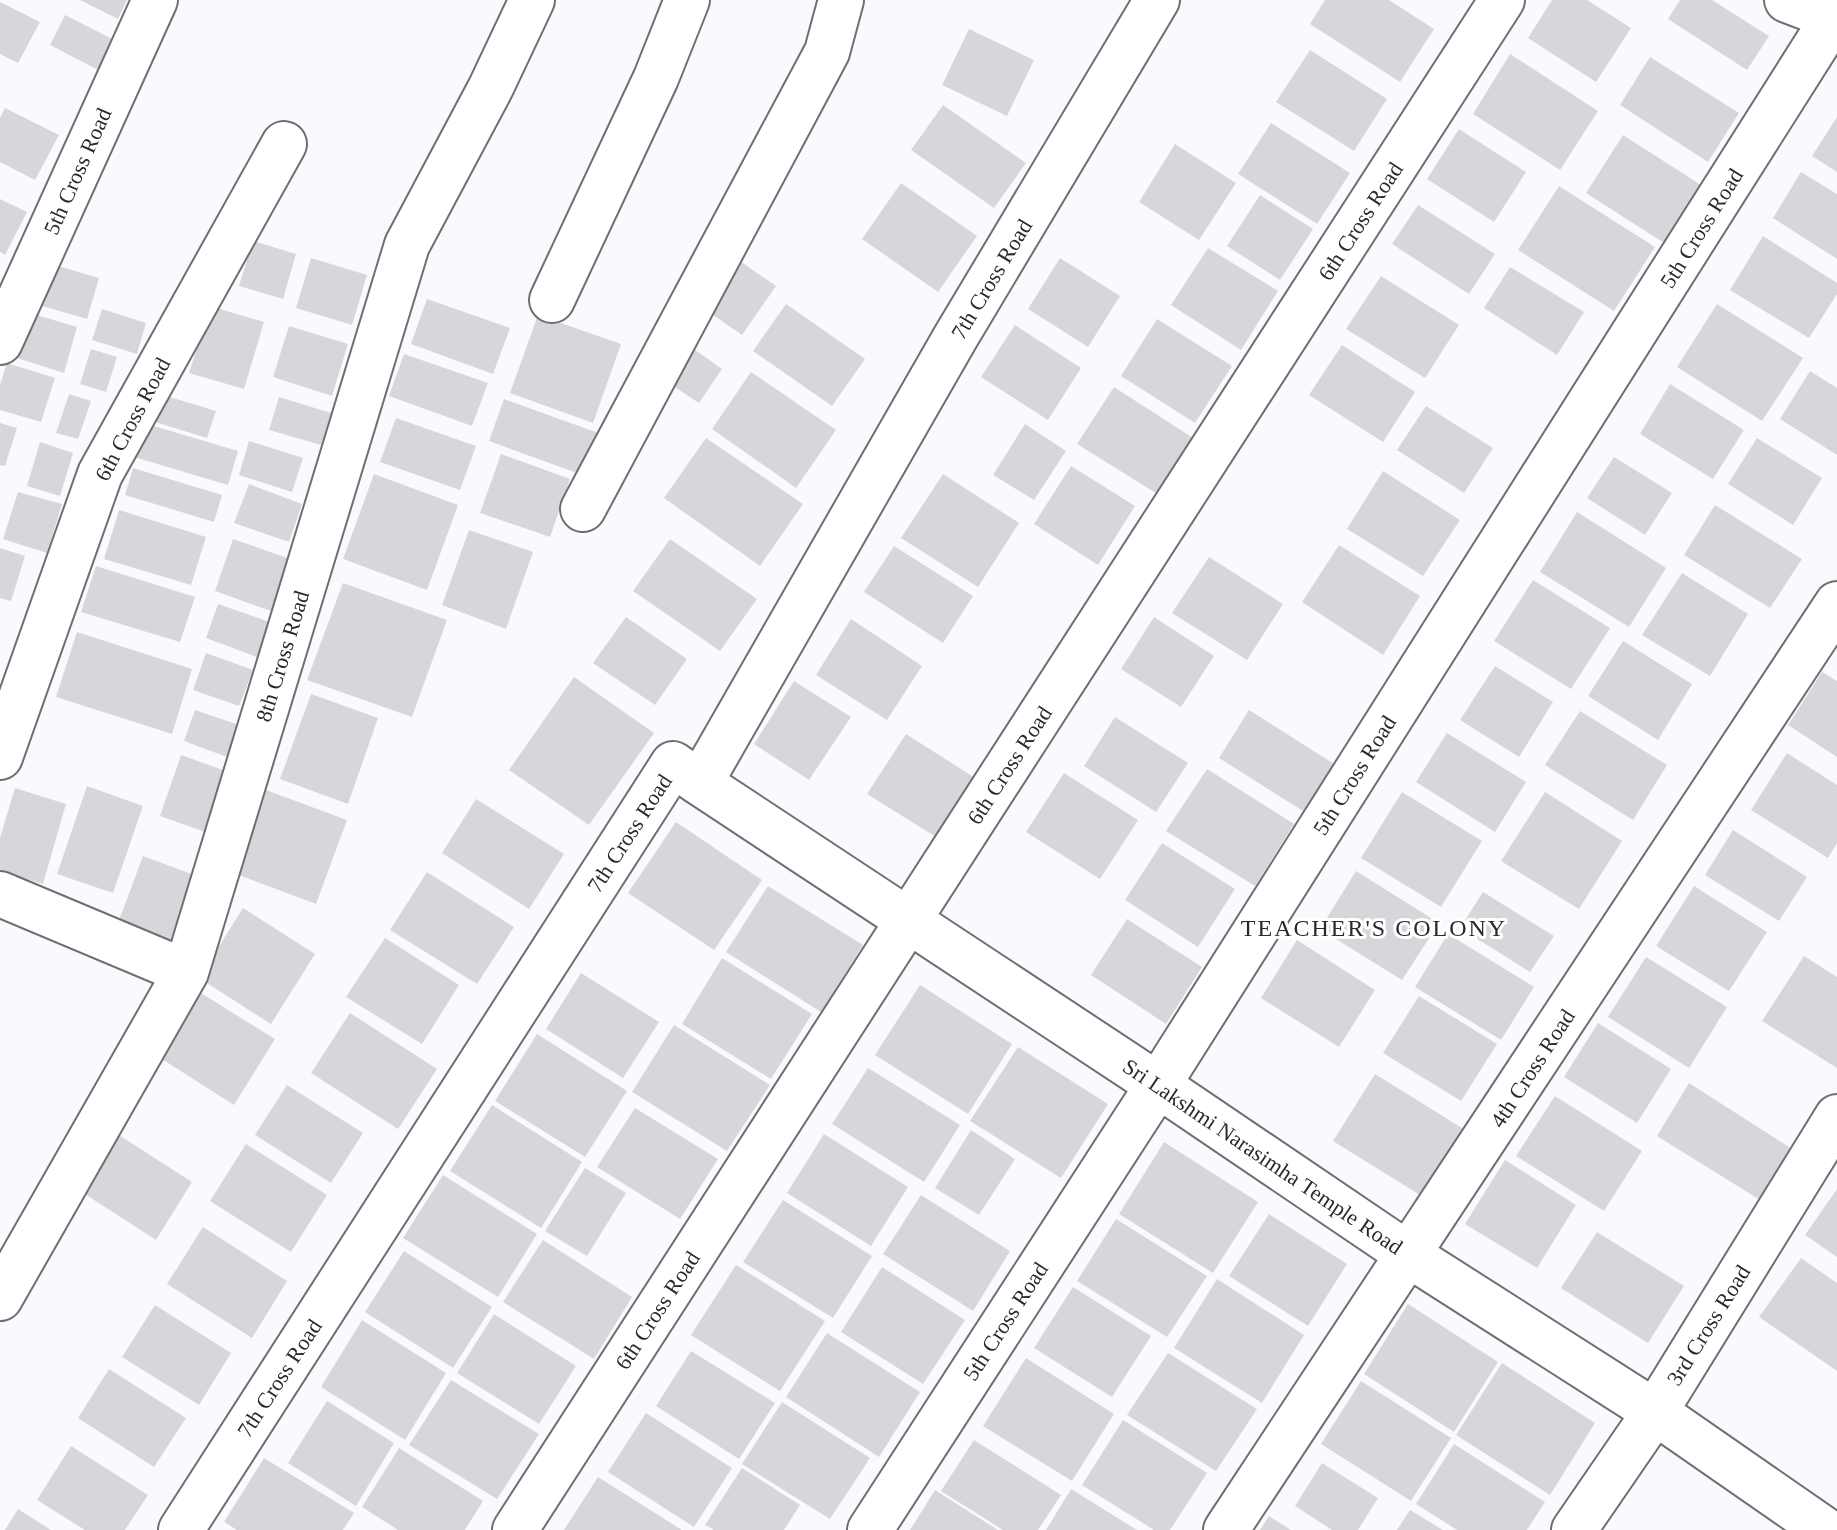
<svg xmlns="http://www.w3.org/2000/svg" width="1837" height="1530" viewBox="0 0 1837 1530" font-family="Georgia,serif">
	<style>
		.building { fill: #d9d6db }
		.lines { fill: none; stroke-linecap: round; stroke-linejoin: round }
		.street-casing { stroke: #706e73; stroke-width: 48 }
		.street { stroke: #fff; stroke-width: 44 }
		.labels { text-anchor: middle; stroke-width: 6; stroke-linejoin: round; paint-order: stroke }
		.street-label { font-size: 22px; fill: #2a292b; stroke: #fff }
		.neighbourhood-label { font-size: 24px; letter-spacing: 2px; fill: #2a292b; stroke: #fff }
	</style>
	<rect width="100%" height="100%" fill="#fcf9fe"/>
	<path class="building" d="M80,0H127L118,19Z
		M1325,0H1389L1434,29L1400,82L1310,24Z
		M1552,0H1587L1631,28L1596,82L1528,38Z
		M1680,0H1712L1769,36L1747,70L1668,19Z
		M0,2L40,22L18,63L0,54Z
		M65,15L122,44L106,74L50,45Z
		M969,29L1034,60L1007,116L942,85Z
		M1310,50L1387,99L1354,151L1276,102Z
		M1510,54L1598,111L1560,170L1473,114Z
		M1650,57L1739,113L1708,162L1620,105Z
		M943,105L1026,163L994,208L911,150Z
		M5,108L59,135L35,180L0,162V118Z
		M1837,117V172L1812,156Z
		M1271,123L1350,173L1317,224L1238,174Z
		M1459,129L1526,172L1494,222L1427,179Z
		M1623,135L1712,192L1675,250L1586,193Z
		M1175,144L1236,183L1199,240L1139,202Z
		M1801,172L1837,194V259L1773,218Z
		M901,183L977,236L938,292L862,239Z
		M1559,186L1655,247L1614,311L1518,250Z
		M1260,195L1313,229L1280,280L1227,246Z
		M0,199L27,212L5,255L0,252Z
		M1418,205L1495,254L1469,294L1392,244Z
		M1763,236L1837,283V294L1809,338L1730,290Z
		M253,241L296,254L283,299L239,286Z
		M1208,248L1278,291L1241,350L1171,305Z
		M311,258L367,275L352,325L296,308Z
		M1060,258L1120,296L1088,347L1028,309Z
		M737,259L776,286L742,335L703,308Z
		M51,264L99,278L87,319L39,305Z
		M1510,267L1584,312L1557,355L1484,308Z
		M1381,276L1459,325L1425,378L1346,329Z
		M427,299L510,328L493,374L411,344Z
		M786,304L865,359L832,406L753,351Z
		M1717,304L1803,358L1762,421L1677,367Z
		M210,306L264,322L244,389L189,373Z
		M102,309L146,323L137,354L92,340Z
		M30,313L77,327L64,373L17,358Z
		M538,315L621,344L593,423L510,393Z
		M1157,319L1232,366L1195,423L1121,376Z
		M1015,325L1081,368L1048,420L981,377Z
		M289,326L348,344L332,396L273,377Z
		M1342,345L1415,392L1383,442L1309,395Z
		M691,347L722,369L699,403L667,382Z
		M91,349L117,357L106,392L80,384Z
		M404,354L488,383L472,426L389,396Z
		M7,363L55,378L41,422L0,410V385Z
		M1810,371L1837,388V455L1780,419Z
		M751,372L836,430L796,488L712,429Z
		M1670,384L1744,430L1713,479L1640,434Z
		M1114,387L1204,445L1167,500L1077,444Z
		M69,394L91,401L78,439L56,433Z
		M163,395L216,411L207,438L155,422Z
		M279,397L331,413L321,445L269,430Z
		M504,399L604,435L588,477L489,441Z
		M1426,406L1493,448L1464,493L1397,450Z
		M396,418L476,446L460,490L380,462Z
		M0,423L17,428L5,466L0,465Z
		M144,423L238,451L228,485L134,457Z
		M1025,424L1066,451L1034,500L993,475Z
		M706,438L803,504L760,566L664,498Z
		M1757,438L1822,478L1793,525L1728,484Z
		M249,441L303,458L292,492L239,475Z
		M40,442L73,453L60,496L27,486Z
		M501,454L570,479L550,537L480,513Z
		M1614,457L1672,493L1645,535L1587,498Z
		M1071,466L1135,506L1098,565L1034,524Z
		M133,468L222,495L214,522L125,495Z
		M1383,471L1460,520L1423,576L1347,529Z
		M374,474L458,505L427,590L343,559Z
		M943,474L1019,523L978,587L901,538Z
		M249,484L302,504L289,542L234,523Z
		M18,492L62,504L47,553L3,539Z
		M1715,505L1802,559L1770,608L1684,555Z
		M119,510L206,537L191,585L104,559Z
		M1577,512L1666,568L1629,627L1540,572Z
		M469,530L533,552L506,629L442,605Z
		M233,539L290,559L271,611L215,591Z
		M670,539L757,599L720,651L633,591Z
		M1339,545L1420,596L1383,655L1302,602Z
		M894,546L973,596L943,643L864,592Z
		M0,548L25,556L11,601L0,598Z
		M1209,557L1283,604L1247,660L1172,613Z
		M96,566L195,597L180,642L81,612Z
		M1682,573L1748,614L1710,676L1642,635Z
		M1533,580L1610,628L1571,689L1494,641Z
		M343,583L447,620L412,717L307,680Z
		M218,604L278,625L265,660L206,638Z
		M626,617L687,659L655,705L593,663Z
		M1154,617L1214,656L1181,707L1121,669Z
		M851,619L922,666L887,720L816,675Z
		M77,632L192,669L172,734L56,697Z
		M1623,641L1692,684L1658,740L1588,696Z
		M206,653L253,670L239,706L193,690Z
		M1495,666L1553,702L1519,757L1460,720Z
		M1822,672L1837,681V757L1788,725Z
		M574,677L654,733L589,825L509,770Z
		M794,681L851,717L809,780L754,744Z
		M311,694L378,718L348,804L280,779Z
		M195,710L239,725L227,757L184,741Z
		M1249,710L1342,769L1311,816L1219,758Z
		M1580,711L1667,765L1633,820L1545,765Z
		M1115,717L1188,763L1156,812L1084,766Z
		M1447,733L1526,782L1495,832L1416,782Z
		M906,734L983,783L944,842L867,794Z
		M1787,753L1837,785V843L1828,858L1751,810Z
		M181,755L234,774L211,834L160,816Z
		M1207,769L1294,824L1255,886L1166,831Z
		M1064,773L1138,820L1100,879L1026,832Z
		M87,786L143,806L113,893L57,874Z
		M15,788L66,804L43,884L0,871V838Z
		M266,790L347,820L316,904L236,874Z
		M1402,792L1482,841L1441,907L1361,858Z
		M1545,792L1622,841L1579,909L1501,861Z
		M476,799L564,854L529,909L442,853Z
		M676,822L762,880L714,950L628,893Z
		M1733,830L1807,877L1779,921L1705,875Z
		M1162,843L1235,889L1198,947L1125,900Z
		M143,856L205,879L180,946L118,923Z
		M1356,871L1439,923L1402,980L1320,929Z
		M427,872L514,927L477,984L390,930Z
		M768,886L863,945L821,1012L726,952Z
		M1694,886L1767,932L1729,991L1656,946Z
		M1483,892L1554,936L1530,972L1460,928Z
		M243,908L315,954L271,1024L199,978Z
		M1127,919L1202,967L1166,1024L1091,975Z
		M1448,934L1534,987L1501,1040L1415,987Z
		M385,938L459,985L422,1044L346,997Z
		M1297,940L1375,990L1339,1047L1261,998Z
		M1804,956L1837,977V1068L1762,1021Z
		M1646,957L1727,1007L1689,1068L1608,1017Z
		M722,958L812,1014L771,1079L682,1024Z
		M581,973L659,1022L623,1078L546,1029Z
		M920,985L1012,1044L968,1114L875,1055Z
		M196,990L275,1039L234,1105L154,1054Z
		M1419,996L1497,1044L1461,1101L1383,1053Z
		M350,1013L437,1069L398,1129L311,1073Z
		M1598,1023L1671,1069L1637,1123L1564,1077Z
		M674,1025L770,1085L727,1151L632,1092Z
		M537,1034L627,1091L585,1157L495,1101Z
		M1018,1047L1108,1104L1061,1178L970,1121Z
		M868,1068L960,1125L924,1182L832,1124Z
		M1375,1074L1470,1133L1428,1200L1333,1141Z
		M1689,1083L1792,1149L1760,1200L1657,1136Z
		M287,1085L363,1133L331,1183L255,1135Z
		M1555,1096L1642,1151L1604,1211L1516,1156Z
		M492,1105L582,1162L541,1228L450,1171Z
		M635,1108L718,1159L680,1219L597,1167Z
		M111,1130L192,1182L156,1240L74,1187Z
		M971,1130L1015,1159L979,1215L935,1188Z
		M824,1134L908,1187L871,1246L787,1193Z
		M1164,1142L1258,1202L1213,1273L1119,1214Z
		M246,1144L327,1195L291,1252L210,1201Z
		M1505,1160L1576,1205L1537,1268L1465,1224Z
		M585,1168L626,1193L587,1256L545,1231Z
		M443,1175L537,1234L498,1297L403,1238Z
		M1837,1189V1257L1805,1235Z
		M921,1195L1010,1251L973,1311L883,1254Z
		M783,1200L872,1256L833,1318L743,1262Z
		M1269,1214L1347,1264L1308,1326L1229,1276Z
		M1116,1219L1207,1276L1167,1337L1077,1281Z
		M203,1227L287,1281L252,1338L167,1284Z
		M1597,1232L1684,1286L1648,1343L1561,1288Z
		M543,1240L632,1297L594,1359L503,1302Z
		M404,1251L492,1307L453,1368L365,1312Z
		M1801,1258L1837,1283V1371L1759,1317Z
		M736,1265L825,1321L780,1391L691,1335Z
		M882,1267L965,1320L923,1384L841,1332Z
		M1217,1279L1304,1335L1262,1403L1174,1348Z
		M1073,1287L1151,1336L1112,1397L1034,1348Z
		M1408,1304L1498,1362L1454,1432L1364,1374Z
		M155,1305L231,1353L199,1405L122,1357Z
		M494,1314L576,1366L539,1424L457,1373Z
		M362,1320L446,1373L405,1440L321,1387Z
		M827,1333L920,1392L879,1457L786,1397Z
		M691,1351L775,1403L739,1459L656,1406Z
		M1168,1353L1257,1409L1216,1471L1127,1415Z
		M1026,1358L1114,1414L1072,1481L983,1426Z
		M1502,1363L1595,1423L1550,1495L1456,1435Z
		M109,1369L186,1418L154,1467L78,1418Z
		M451,1380L539,1434L497,1499L409,1445Z
		M1361,1381L1451,1438L1411,1501L1321,1444Z
		M327,1401L394,1443L356,1506L288,1463Z
		M782,1402L870,1458L830,1519L742,1464Z
		M646,1413L732,1468L694,1527L608,1472Z
		M1123,1420L1207,1473L1170,1530H1154L1082,1485Z
		M974,1440L1061,1495L1038,1530H1003L941,1491Z
		M1454,1444L1545,1502L1527,1530H1457L1416,1504Z
		M71,1446L148,1495L125,1530H85L37,1500Z
		M399,1448L483,1501L465,1530H398L362,1507Z
		M264,1458L354,1513L343,1530H237L224,1522Z
		M1322,1463L1378,1498L1358,1530H1332L1295,1506Z
		M742,1468L800,1505L784,1530H714L705,1525Z
		M598,1477L682,1530H564Z
		M1071,1489L1137,1530H1046Z
		M935,1490L998,1530H910Z
		M18,1509L51,1530H5Z
		M1410,1510L1443,1530H1397Z
		M1269,1516L1291,1530H1260Z"/>
	<g class="lines">
		<defs>
			<path id="street" d="M1787,0L1837,19
				M552,300L656,78L687,0
				M0,342L155,0
				M583,509L827,52L841,0
				M0,757L100,474L284,144
				M700,783L1158,1085L1409,1255L1655,1412L1825,1530
				M0,894L186,972
				M0,1298L186,972L407,245L491,87L532,0
				M181,1530L673,764L700,783L955,338L1157,0
				M515,1530L1502,0
				M870,1530L1158,1085L1837,12
				M1226,1530L1837,604
				M1574,1530L1655,1412L1837,1117"/>
		</defs>
		<use href="#street" class="street-casing"/>
		<use href="#street" class="street"/>
	</g>
	<g class="labels">
		<g class="street-label">
			<text transform="translate(77 171) rotate(-66)" y="8">5th Cross Road</text>
			<text transform="translate(1360 221) rotate(-57)" y="8">6th Cross Road</text>
			<text transform="translate(1701 228) rotate(-58)" y="8">5th Cross Road</text>
			<text transform="translate(991 279) rotate(-59)" y="8">7th Cross Road</text>
			<text transform="translate(132 419) rotate(-62)" y="8">6th Cross Road</text>
			<text transform="translate(282 656) rotate(-73)" y="8">8th Cross Road</text>
			<text transform="translate(1009 765) rotate(-57)" y="8">6th Cross Road</text>
			<text transform="translate(1354 775) rotate(-58)" y="8">5th Cross Road</text>
			<text transform="translate(629 833) rotate(-57)" y="8">7th Cross Road</text>
			<text transform="translate(1532 1068) rotate(-57)" y="8">4th Cross Road</text>
			<text transform="translate(1263 1156) rotate(34)" y="8">Sri Lakshmi Narasimha Temple Road</text>
			<text transform="translate(657 1310) rotate(-57)" y="8">6th Cross Road</text>
			<text transform="translate(1005 1321) rotate(-57)" y="8">5th Cross Road</text>
			<text transform="translate(1708 1325) rotate(-58)" y="8">3rd Cross Road</text>
			<text transform="translate(279 1378) rotate(-57)" y="8">7th Cross Road</text>
		</g>
		<g class="neighbourhood-label">
			<text x="1374" y="936">TEACHER'S COLONY</text>
		</g>
	</g>
</svg>
